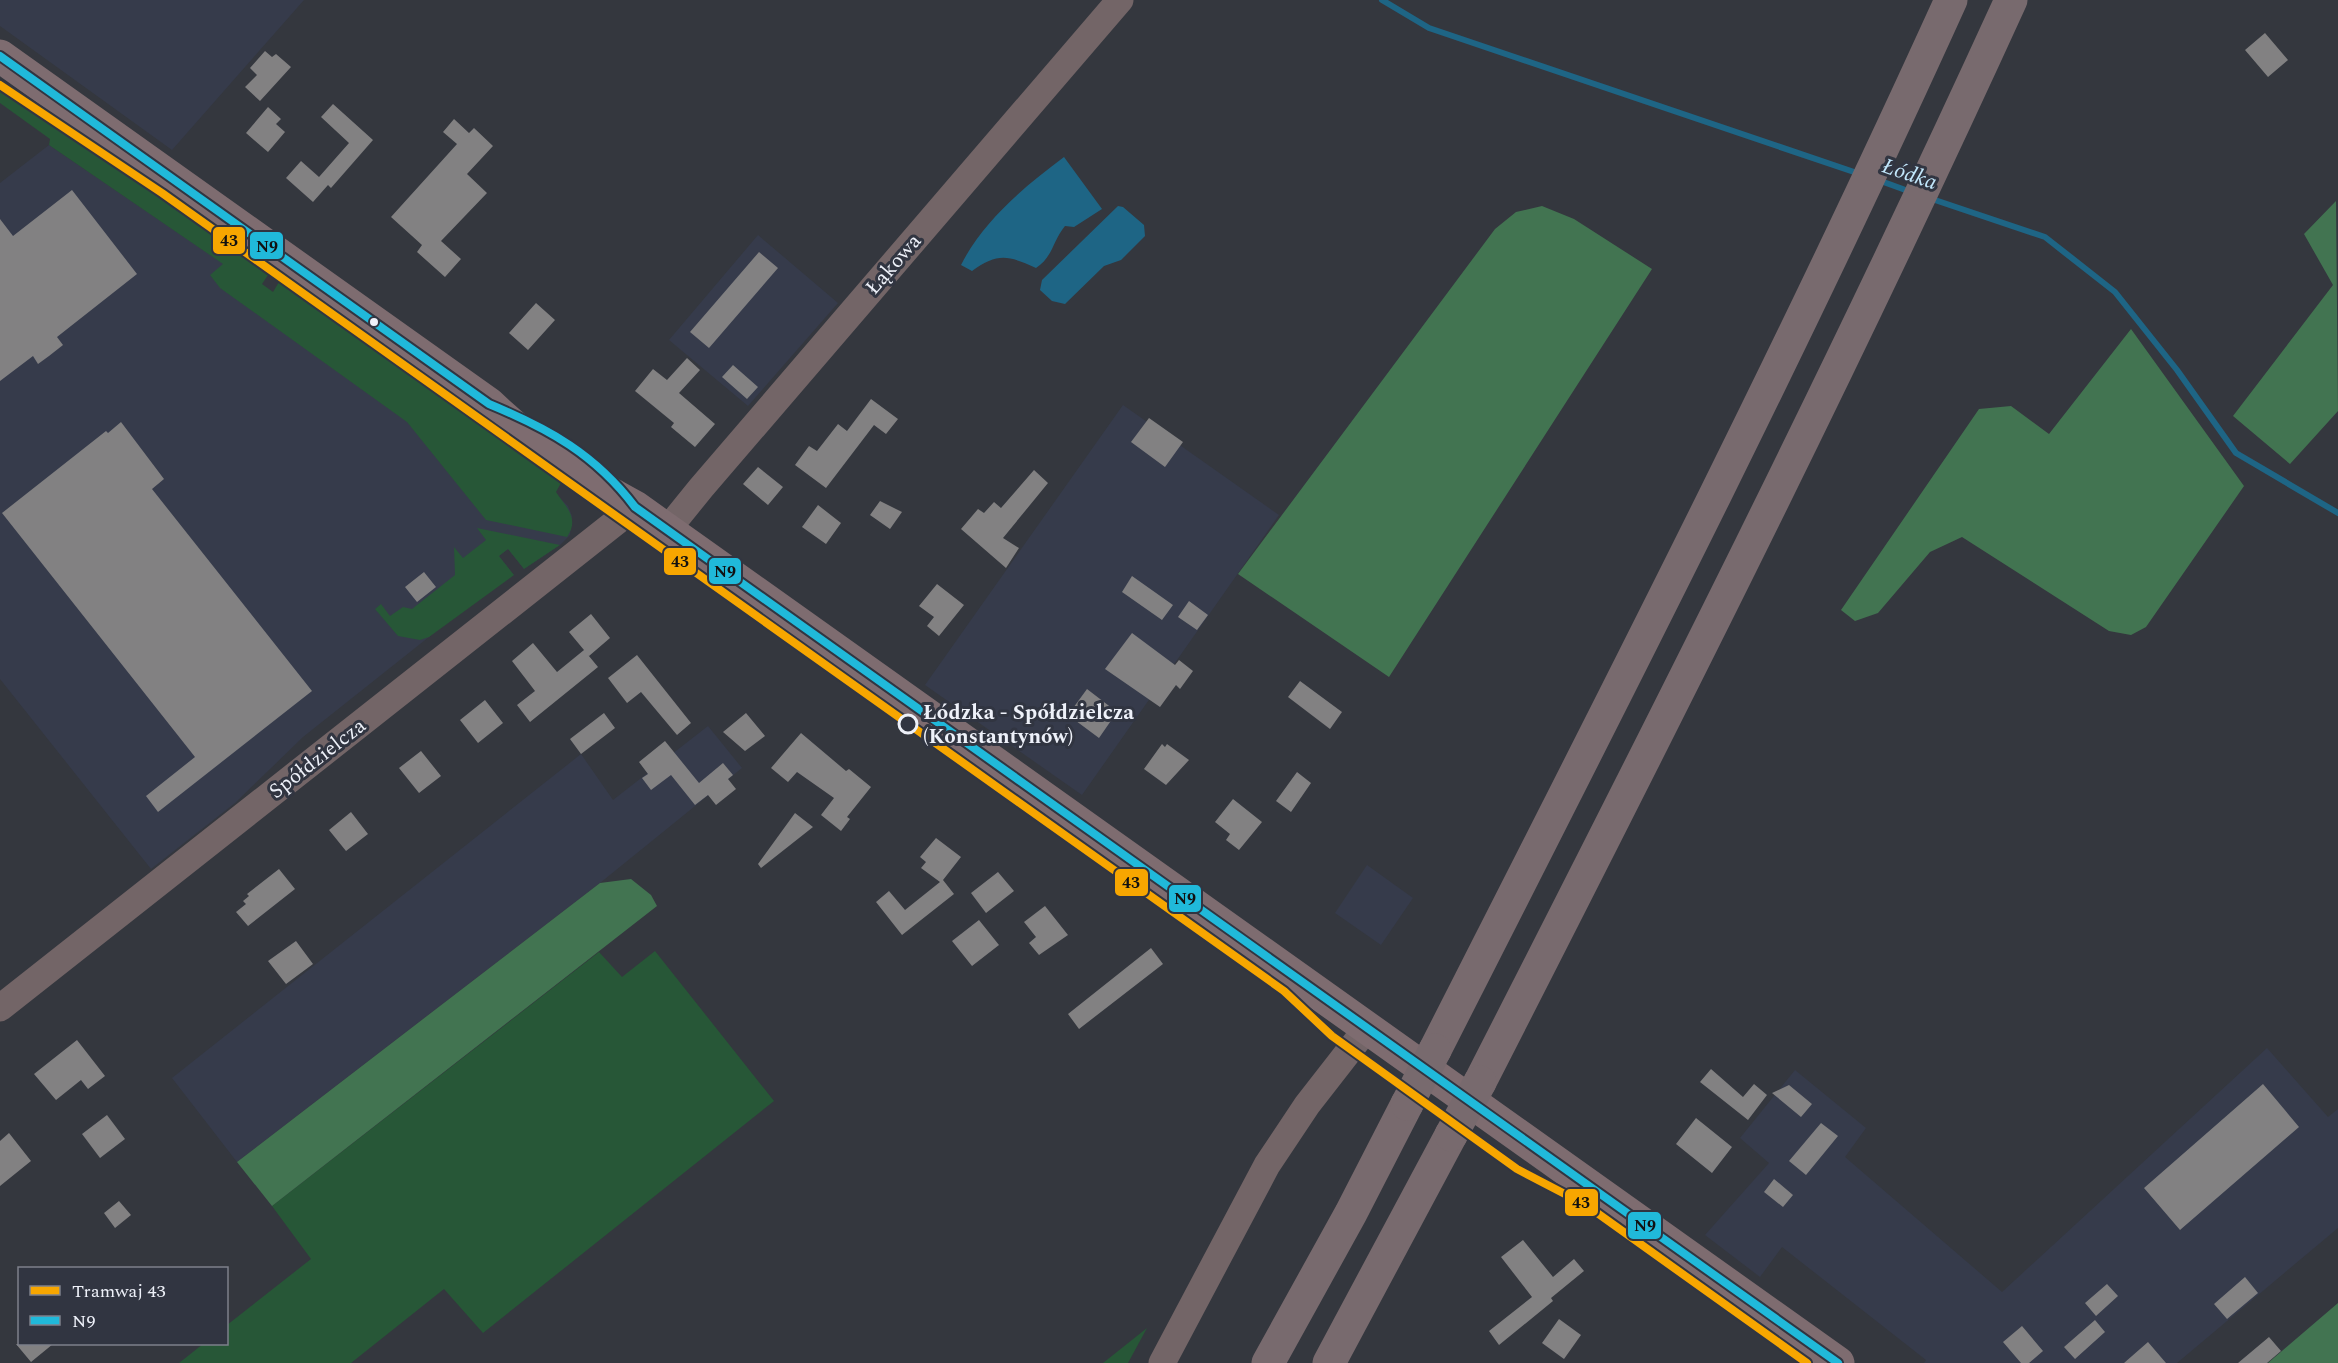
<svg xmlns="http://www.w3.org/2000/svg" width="2338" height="1363" viewBox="0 0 2338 1363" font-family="Spectral,serif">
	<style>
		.built { fill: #363b4b }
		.green { fill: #275737 }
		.forest { fill: #427451 }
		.water { fill: #1e6585 }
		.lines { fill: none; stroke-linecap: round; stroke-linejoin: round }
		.stream { stroke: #1e6585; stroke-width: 6 }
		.building { fill: #828182 }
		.minor { stroke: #736567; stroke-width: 27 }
		.major { stroke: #7e6c70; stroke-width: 33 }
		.highway { stroke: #786a6e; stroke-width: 33 }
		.highway-bridge { stroke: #786a6e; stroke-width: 33 }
		.bus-1-casing { stroke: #313541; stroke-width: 12 }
		.bus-1 { stroke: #20b9da; stroke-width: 8 }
		.tram-1-casing { stroke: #313541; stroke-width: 12 }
		.tram-1 { stroke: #f7a600; stroke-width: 8 }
		.bus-dot { fill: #eef1f9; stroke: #313541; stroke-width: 2 }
		.stop-dot { fill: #313541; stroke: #eef1f9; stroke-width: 3 }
		.labels { text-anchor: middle; stroke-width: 6; stroke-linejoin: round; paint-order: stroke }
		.street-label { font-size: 21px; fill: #eef1f9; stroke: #313541 }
		.stop-label { font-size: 21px; font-weight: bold; fill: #eef1f9; stroke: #313541; text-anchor: start }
		.water-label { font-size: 22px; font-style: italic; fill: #c2e7fb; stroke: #313541 }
		.line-badge { stroke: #313541; stroke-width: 2 }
		.pale-badge-label { font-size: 16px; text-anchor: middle; font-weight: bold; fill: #111 }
	</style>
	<rect width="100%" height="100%" fill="#34373e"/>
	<path class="built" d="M0,0H304L172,150L0,26Z
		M49,145L556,490V494L568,506L572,516L570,535L560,545L524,569L508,549L499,556L514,575L473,602L303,737L235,803L151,869L0,679V183Z
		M758,235L838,303L748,406L669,340Z
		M1123,405L1279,515L1082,795L925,685Z
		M708,726L742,768L600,883L237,1162L172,1078L581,754L613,800Z
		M1367,865L1413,898L1381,945L1335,913Z
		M2267,1048L2328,1117L2338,1109V1228L2177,1363H1924L1926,1360L1782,1247L1760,1277L1705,1235L1769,1163L1740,1138L1795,1070L1866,1128L1845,1157L2002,1292Z"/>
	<path class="green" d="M0,91L151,191L268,275L262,284L273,292L279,282L561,483L556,492C566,507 580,518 567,537L486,520L407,422L220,288L210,275L223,264L49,145L50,139L0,103Z
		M477,528L560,545L524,569L508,549L499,556L514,575L429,637L420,640L398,636L375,609L381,604L390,616L403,607L412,609L455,575L454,547L463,558L486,540Z
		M655,951L774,1101L483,1333L444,1289L351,1363H179L203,1344H226L227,1325L311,1259L272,1206L599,952L622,977Z
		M1147,1328L1128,1363H1103Z"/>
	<path class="forest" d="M2336,201L2338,411L2290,464L2233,416L2333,285L2304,234Z
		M1542,206L1574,219L1652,269L1389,677L1238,574L1495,229L1516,212Z
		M2131,329L2244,486L2146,627L2131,635L2109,631L1962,537L1930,552L1878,613L1855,621L1841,610L1979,409L2011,406L2049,434Z
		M631,879L651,895L657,906L272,1206L237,1162L600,883Z
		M2338,1303V1363H2268Z"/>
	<path class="water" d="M1064,157L1102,209L1074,227L1065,226C1053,240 1053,257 1036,268C1008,255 997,253 972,271L961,265C983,221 1025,186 1064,157Z
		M1118,206L1123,207L1144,225L1145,236L1121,260L1104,266L1065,304L1052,301L1040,290L1042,280Z"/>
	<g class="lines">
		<path class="stream" d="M1382,0L1429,28L1860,174
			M1878,180L1911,192
			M1929,198L2045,237L2115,292L2177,370L2236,453L2338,513"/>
	</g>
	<path class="building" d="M2265,33L2288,60L2268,77L2245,50Z
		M265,51L272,57L276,54L291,67L260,101L245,87L257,75L250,68Z
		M333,104L373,140L331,188L328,185L313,202L286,178L301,161L319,177L349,143L321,117Z
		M268,107L281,119L276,124L285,132L268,152L246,133Z
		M454,119L469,133L474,128L493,146L467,174L487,193L441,241L461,259L445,277L417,252L422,245L391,217L457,144L443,132Z
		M72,190L137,274L57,337L63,345L49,356L38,364L33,356L0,381V219L13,236Z
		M759,252L778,268L709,348L690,332Z
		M536,303L555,320L528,350L509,333Z
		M687,358L700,370L679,393L715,424L695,447L671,427L674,423L635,391L653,369L667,380Z
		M733,365L758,387L747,399L722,377Z
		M871,399L898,419L886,434L874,425L826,488L795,465L809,446L817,451L838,424L847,431Z
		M1149,418L1183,442L1165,467L1131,442Z
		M121,422L164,479L152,489L312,691L158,812L146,796L195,757L2,513L106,431L108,433Z
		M758,467L783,487L768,505L743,484Z
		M1034,470L1048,483L1003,538L1019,548L1006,568L961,529L978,509L984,513L994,502L1001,508Z
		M880,501L902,512L890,529L870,515Z
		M818,505L841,523L826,544L802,527Z
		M424,572L436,587L417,602L405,587Z
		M1132,576L1173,605L1162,620L1122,592Z
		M937,584L964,605L939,636L927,626L934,617L919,606Z
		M1189,601L1208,615L1197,630L1178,617Z
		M591,614L610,638L589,656L569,632Z
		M1132,633L1175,665L1179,660L1193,671L1180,689L1176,685L1160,707L1105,669Z
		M533,643L557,672L584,650L598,667L530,722L517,705L535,691L512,661Z
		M637,655L691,723L677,735L641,692L627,703L608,678Z
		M1300,681L1342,712L1330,729L1288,697Z
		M1087,689L1117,712L1099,738L1068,715Z
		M485,700L503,723L478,743L460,720Z
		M604,713L615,728L581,754L570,739Z
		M746,713L765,736L745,751L723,732Z
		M801,733L846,771L849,769L871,787L847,817L850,819L841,831L821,815L834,798L797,772L788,782L771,768Z
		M665,741L699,783L723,763L733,775L728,779L736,789L716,805L708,795L695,805L671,775L651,790L642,778L648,774L639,762Z
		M1162,744L1165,747L1167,744L1189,760L1166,785L1144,769Z
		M421,751L441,776L419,793L399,768Z
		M1297,772L1311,783L1291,812L1276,801Z
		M1233,799L1262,822L1239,850L1226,840L1230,834L1215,822Z
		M351,812L368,834L346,851L329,830Z
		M795,813L813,827L761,868L758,864Z
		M936,838L961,857L943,880L954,894L902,935L876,902L889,891L905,910L940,882L921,868L926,862L920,857Z
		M279,869L295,889L248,926L236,912L246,904L243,901L249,896L247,894Z
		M998,872L1014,891L986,913L971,893Z
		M1045,906L1068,935L1039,955L1029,943L1036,937L1024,922Z
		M979,920L999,945L972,966L952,941Z
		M296,941L313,964L286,984L268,961Z
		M1151,948L1163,964L1079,1029L1068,1014Z
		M77,1040L105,1076L88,1089L81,1080L56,1100L34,1074Z
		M1711,1069L1743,1097L1754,1084L1767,1095L1748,1120L1700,1082Z
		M2263,1084L2299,1127L2180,1230L2144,1188Z
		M1789,1085L1812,1104L1801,1117L1772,1093Z
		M107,1115L125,1139L100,1158L82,1134Z
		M1696,1118L1732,1147L1712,1173L1676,1144Z
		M1821,1123L1838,1136L1806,1175L1789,1161Z
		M9,1133L31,1161L0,1186V1141Z
		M1774,1179L1793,1195L1783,1207L1764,1192Z
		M119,1201L131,1215L115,1228L104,1213Z
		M1523,1240L1553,1277L1574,1259L1584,1271L1551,1298L1553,1301L1499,1345L1489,1331L1532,1297L1501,1257Z
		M2245,1277L2258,1293L2227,1319L2214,1304Z
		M2107,1284L2118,1296L2096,1316L2085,1303Z
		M1559,1319L1581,1335L1564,1359L1542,1343Z
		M2095,1320L2105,1332L2075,1359L2064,1347Z
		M2022,1326L2043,1351L2029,1363H2021L2003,1342Z
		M2269,1337L2281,1351L2267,1363H2238Z
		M2148,1342L2166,1363H2124Z
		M16,1344H53L31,1362Z"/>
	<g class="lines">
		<path class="minor" d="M667,530L701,488L1120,0
			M0,1008L635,507
			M1162,1363L1267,1165L1307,1105L1367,1028"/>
		<path class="major" d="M0,56L489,404C532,445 583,479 635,507L1838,1363"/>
		<path class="highway" d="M1435,1050C1612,702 1790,355 1951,0
			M1480,1082C1663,724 1844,366 2011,0
			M1268,1363L1351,1213L1407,1104
			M1329,1363L1451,1135"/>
		<path class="highway-bridge" d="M1407,1104L1435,1050
			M1451,1135L1480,1082"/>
		<defs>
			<path id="bus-1" d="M0,56L489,404C549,429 595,454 635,507L1838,1363"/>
		</defs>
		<use href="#bus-1" class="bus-1-casing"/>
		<use href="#bus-1" class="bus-1"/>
		<defs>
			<path id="tram-1" d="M0,85L162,193L1284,991L1332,1036L1517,1169L1586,1205L1807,1363"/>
		</defs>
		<use href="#tram-1" class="tram-1-casing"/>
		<use href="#tram-1" class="tram-1"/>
	</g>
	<circle class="bus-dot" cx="374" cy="322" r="5"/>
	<circle class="stop-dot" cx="908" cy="724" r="9"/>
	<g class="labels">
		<g class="street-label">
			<text transform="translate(893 264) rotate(-49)" y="7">Łąkowa</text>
			<text transform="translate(317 758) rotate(-38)" y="7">Spółdzielcza</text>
		</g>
		<g class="stop-label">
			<text x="923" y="719">Łódzka - Spółdzielcza<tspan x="923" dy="24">(Konstantynów)</tspan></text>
		</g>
		<g class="water-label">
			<text transform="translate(1910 173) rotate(19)" y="8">Łódka</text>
		</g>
	</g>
	<g class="line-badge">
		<rect x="212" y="226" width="34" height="29" rx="6" fill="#f7a600"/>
		<rect x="249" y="231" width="35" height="29" rx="6" fill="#20b9da"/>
		<rect x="663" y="547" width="34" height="29" rx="6" fill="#f7a600"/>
		<rect x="708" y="557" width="34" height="28" rx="6" fill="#20b9da"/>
		<rect x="1114" y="868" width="35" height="29" rx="6" fill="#f7a600"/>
		<rect x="1168" y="884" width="34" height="29" rx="6" fill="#20b9da"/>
		<rect x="1564" y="1188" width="35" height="29" rx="6" fill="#f7a600"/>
		<rect x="1627" y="1211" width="35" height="29" rx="6" fill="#20b9da"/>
	</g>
	<g class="pale-badge-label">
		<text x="229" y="246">43</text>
		<text x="267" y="252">N9</text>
		<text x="680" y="567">43</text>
		<text x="725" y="577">N9</text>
		<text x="1131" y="888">43</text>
		<text x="1185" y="904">N9</text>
		<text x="1581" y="1208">43</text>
		<text x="1645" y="1231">N9</text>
	</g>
	<rect x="18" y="1267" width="210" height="78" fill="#313541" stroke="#7d808b" stroke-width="1.5"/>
	<rect x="30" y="1286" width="30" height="9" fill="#f7a600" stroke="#7d808b" stroke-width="1.5"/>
	<text x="72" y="1297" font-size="18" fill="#eef1f9">Tramwaj 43</text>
	<rect x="30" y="1316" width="30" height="9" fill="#20b9da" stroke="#7d808b" stroke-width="1.5"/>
	<text x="72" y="1327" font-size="18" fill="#eef1f9">N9</text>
</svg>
